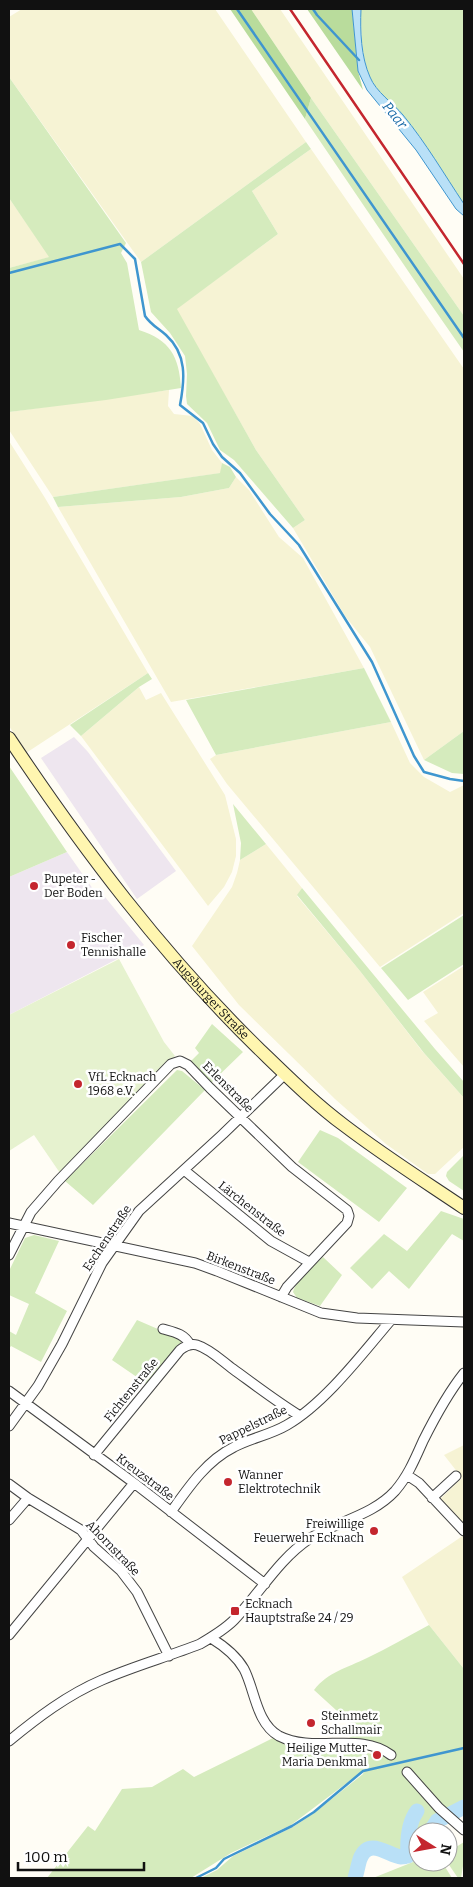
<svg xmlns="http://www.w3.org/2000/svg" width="473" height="1887" viewBox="0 0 473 1887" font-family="Bitter,serif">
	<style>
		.industrial { fill: #eee6ef }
		.farmland { fill: #f6f3d4 }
		.green { fill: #d5ebbd }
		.forest { fill: #b9dc9c }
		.pitch { fill: #e6f2cf }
		.water { fill: #b9e0f7; stroke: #3f96cf }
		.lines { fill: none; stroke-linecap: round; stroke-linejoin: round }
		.stream { stroke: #3f96cf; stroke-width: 2.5 }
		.river { stroke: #b9e0f7; stroke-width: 15 }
		.minor-casing { stroke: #444; stroke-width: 11 }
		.secondary-casing { stroke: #333; stroke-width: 14 }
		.minor { stroke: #fff; stroke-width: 9 }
		.secondary { stroke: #fff6b0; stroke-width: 12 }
		.rail { stroke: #c4262e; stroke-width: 2.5 }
		.poi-dot { fill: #c4262e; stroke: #fff; stroke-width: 2 }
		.labels { text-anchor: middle; stroke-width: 5; stroke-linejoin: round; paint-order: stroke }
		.poi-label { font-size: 12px; fill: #111; stroke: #fff; text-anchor: start }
		.street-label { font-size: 12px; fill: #111; stroke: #fff }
		.water-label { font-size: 14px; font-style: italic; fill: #1768a6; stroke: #fff }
	</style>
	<rect width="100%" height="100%" fill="#fffdf5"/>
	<path class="industrial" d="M74,737L88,752L176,871L137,899L41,758Z
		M67,852L100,899L105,897L144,945L9,1015V877Z"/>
	<path class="farmland" d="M22,9H215L306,142L141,262L9,77V17Z
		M251,9H280L464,279V316L311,98Z
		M311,149L464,369V731L424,760L370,647L345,616L293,528L305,520L256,450L176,309L278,234L252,191Z
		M9,198L50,257L9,268Z
		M169,390L168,406L174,414L193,416L200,424L212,450L222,463L221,473L53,497L9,430V412Z
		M9,441L45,498L148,673L26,753L9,726Z
		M236,477L249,490L279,537L303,558L364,668L171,702L58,507L181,497L229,488Z
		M139,687L146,700L161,693L225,795L236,839V856L232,872L224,887L208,906L81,736Z
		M391,722L410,763L424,777L450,792L464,785V913L380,967L227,784L210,759L216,755Z
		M266,844L302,888L297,896L360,971L422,1051L464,1098V1147L435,1174H428L386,1144L335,1099L239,1005L192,946L232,887L237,873L240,860Z
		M464,966V1067L424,1021L438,1013L423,992Z
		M464,1445V1525L439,1500L462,1478L444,1455Z
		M464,1535V1669L429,1625L402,1577Z"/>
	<path class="green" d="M361,9H464V204C444,174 426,143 403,115C393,103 376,92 370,77C361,56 361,31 361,9Z
		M9,77L126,243L121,253L127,263L139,330C170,340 179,356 181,388L106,400L9,412V268L49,257L9,198Z
		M311,98L464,316V352L423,293L305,119Z
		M306,142L311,149L252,191L278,234L177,309L256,450L305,520L293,528L234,460L220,450L207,423L187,404L186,396L187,374L185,356L170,333L151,312L141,262Z
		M222,463L230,467L236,477L229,488L181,497L58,507L53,497L220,473Z
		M364,668L391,722L216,755L186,700Z
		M148,673L152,679L139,687L81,736L70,725Z
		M464,731V774L452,773L424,760Z
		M9,766L67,852L9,877Z
		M233,804L266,844L240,860L241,843Z
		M302,888L435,1049L464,1082V1098L424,1053L360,971L297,895Z
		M464,915V964L408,1000L381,968Z
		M212,1024L243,1052L211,1083L190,1062L199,1053L195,1048Z
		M177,1070L182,1071L205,1090L93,1205L65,1181Z
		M320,1130L338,1138L407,1188L379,1222L298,1162Z
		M464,1155V1191L449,1181L446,1176L447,1172Z
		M441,1211L464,1219V1241L452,1234L409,1289L389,1271L372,1289L350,1268L384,1234L407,1251Z
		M34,1235L59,1241L35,1293L67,1311L41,1362L11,1346L9,1349V1331L16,1335L29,1304L9,1295V1271L25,1238Z
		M323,1257L342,1275L320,1306L297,1298L293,1292C297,1278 313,1267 323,1257Z
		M137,1320L181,1339V1343L178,1347L147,1384L112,1360Z
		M429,1625L464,1669V1799L446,1811L416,1778V1790L438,1814L432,1820L426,1832H418V1844L416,1847L410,1845L415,1820L422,1810L421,1805L417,1806C413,1811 407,1817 405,1824C403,1834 408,1841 401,1853C394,1852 390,1845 384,1844C373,1841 357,1847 355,1859C353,1866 355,1871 352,1878H201L217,1870L233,1856L293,1827L314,1813L363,1774L364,1770L291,1825L231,1853L191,1878H47L88,1826L95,1831L122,1789L152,1787L183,1769L194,1777L273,1738C297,1746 322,1742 347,1747C360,1749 368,1756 382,1754L345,1741L359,1731L314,1690C328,1672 347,1668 367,1658C388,1648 408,1636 429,1625Z
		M464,1842V1860L461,1878H458L447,1862L448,1852Z
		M418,1860V1862H442L452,1878H373Z"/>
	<path class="forest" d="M230,9H251L311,98L305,119Z
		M307,9H352L358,71L363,90Z"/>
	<path class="pitch" d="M119,959L164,1042L175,1056L60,1173L34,1135L9,1151V1015Z"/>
	<path class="water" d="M352,9H361C360,31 361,57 370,77C376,92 393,103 403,115C426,143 444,174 464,204V216L456,209L416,150L367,90L358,71Z"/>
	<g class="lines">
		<path class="stream" d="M237,9L464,338
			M313,9L317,15L359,60
			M9,273L120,244L135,259L145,316C151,325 158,328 166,335C187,354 185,379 180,405L203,423L213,444L222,457L240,473L270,514L299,545L372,662L414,756L424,772L450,779L464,781
			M196,1878L216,1868L224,1859L232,1855L292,1826L314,1812L363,1771L464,1748"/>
		<path class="river" d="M430,1832L437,1821L464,1807
			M408,1856C407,1840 408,1823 417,1811
			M355,1878C357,1872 358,1865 360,1859C369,1836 389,1856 401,1857C407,1857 414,1853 418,1849"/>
		<defs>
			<path id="minor" d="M184,1170L271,1241L309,1262
				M9,1223L195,1263L217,1271L321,1313L357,1318L464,1322
				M9,1255L31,1212L58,1181L171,1064L180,1061L188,1065L210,1088L292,1167L347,1210L349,1216L347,1223L287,1287L281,1297
				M163,1329C174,1332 185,1334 190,1345
				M9,1391L134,1483L265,1584
				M9,1426L38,1386L62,1344L102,1263L139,1211L223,1134L285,1074
				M94,1455L180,1350C185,1346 190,1343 197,1345C210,1349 222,1361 233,1369C255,1385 277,1402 300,1416
				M407,1475L419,1483L464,1531
				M9,1484L28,1498L81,1530L94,1547L121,1571L137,1592L169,1656
				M432,1498L456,1476
				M171,1512C188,1488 206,1461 234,1447C251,1438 270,1435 287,1425C325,1403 362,1354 391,1320
				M9,1520L28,1498
				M9,1635L134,1483
				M211,1638C224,1646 236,1655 244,1669C255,1690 256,1723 279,1736C315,1754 359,1731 391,1755
				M9,1741C37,1718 67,1695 102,1680C134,1666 167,1657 200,1644C212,1637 224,1630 234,1620C260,1593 278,1560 309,1539C337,1521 372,1516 395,1491C408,1476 415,1459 423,1441C435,1417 448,1393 464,1373
				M407,1772L439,1808L464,1830"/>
			<g id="secondary">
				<path id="s1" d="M9,738C83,849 163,955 258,1048C286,1075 314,1103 345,1126C383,1155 424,1181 464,1208"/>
			</g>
		</defs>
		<use href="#minor" class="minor-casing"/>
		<use href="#secondary" class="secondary-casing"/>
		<use href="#minor" class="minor"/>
		<use href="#secondary" class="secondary"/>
		<path class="rail" d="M290,9L464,264"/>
	</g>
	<g class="poi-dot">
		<circle cx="34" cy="886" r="5"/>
		<circle cx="71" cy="945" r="5"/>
		<circle cx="78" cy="1084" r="5"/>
		<circle cx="228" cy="1482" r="5"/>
		<circle cx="374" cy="1531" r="5"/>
		<rect x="230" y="1606" width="10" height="10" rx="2.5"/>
		<circle cx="311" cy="1723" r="5"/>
		<circle cx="377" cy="1755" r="5"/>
	</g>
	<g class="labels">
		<g class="poi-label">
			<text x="44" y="883">Pupeter -<tspan x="44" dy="14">Der Boden</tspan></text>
			<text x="81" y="942">Fischer<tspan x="81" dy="14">Tennishalle</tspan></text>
			<text x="88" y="1081">VfL Ecknach<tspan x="88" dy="14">1968 e.V.</tspan></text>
			<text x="238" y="1479">Wanner<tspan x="238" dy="14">Elektrotechnik</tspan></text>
			<text x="364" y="1528" text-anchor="end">Freiwillige<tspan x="364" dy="14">Feuerwehr Ecknach</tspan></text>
			<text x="245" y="1608">Ecknach<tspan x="245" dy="14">Hauptstraße 24 / 29</tspan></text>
			<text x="321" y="1720">Steinmetz<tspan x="321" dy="14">Schallmair</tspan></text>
			<text x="367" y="1752" text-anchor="end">Heilige Mutter<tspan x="367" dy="14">Maria Denkmal</tspan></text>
		</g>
		<g class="street-label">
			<text dy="4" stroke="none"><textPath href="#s1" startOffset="330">Augsburger Straße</textPath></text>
			<text transform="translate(228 1087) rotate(45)" y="4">Erlenstraße</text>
			<text transform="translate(252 1209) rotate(38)" y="4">Lärchenstraße</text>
			<text transform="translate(107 1238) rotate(-56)" y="4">Eschenstraße</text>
			<text transform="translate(241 1268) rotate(21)" y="4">Birkenstraße</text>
			<text transform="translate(131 1390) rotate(-51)" y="4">Fichtenstraße</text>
			<text transform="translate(253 1425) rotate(-26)" y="4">Pappelstraße</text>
			<text transform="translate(145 1477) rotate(37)" y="4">Kreuzstraße</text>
			<text transform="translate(113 1548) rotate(46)" y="4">Ahornstraße</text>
		</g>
		<g class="water-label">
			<text transform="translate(395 115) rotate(51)" y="5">Paar</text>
		</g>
	</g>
	<rect width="473" height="1887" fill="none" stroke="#111111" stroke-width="20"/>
	<g transform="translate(433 1847) rotate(101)"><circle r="24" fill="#ffffff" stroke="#a0a0a0"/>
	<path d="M0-4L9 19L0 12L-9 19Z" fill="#c4262e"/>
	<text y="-8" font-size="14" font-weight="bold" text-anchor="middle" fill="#111111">N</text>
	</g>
	<path d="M18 1862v8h126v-8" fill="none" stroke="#111111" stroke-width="2.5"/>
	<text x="25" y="1862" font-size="15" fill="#111111" stroke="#ffffff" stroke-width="4" paint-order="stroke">100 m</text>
</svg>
